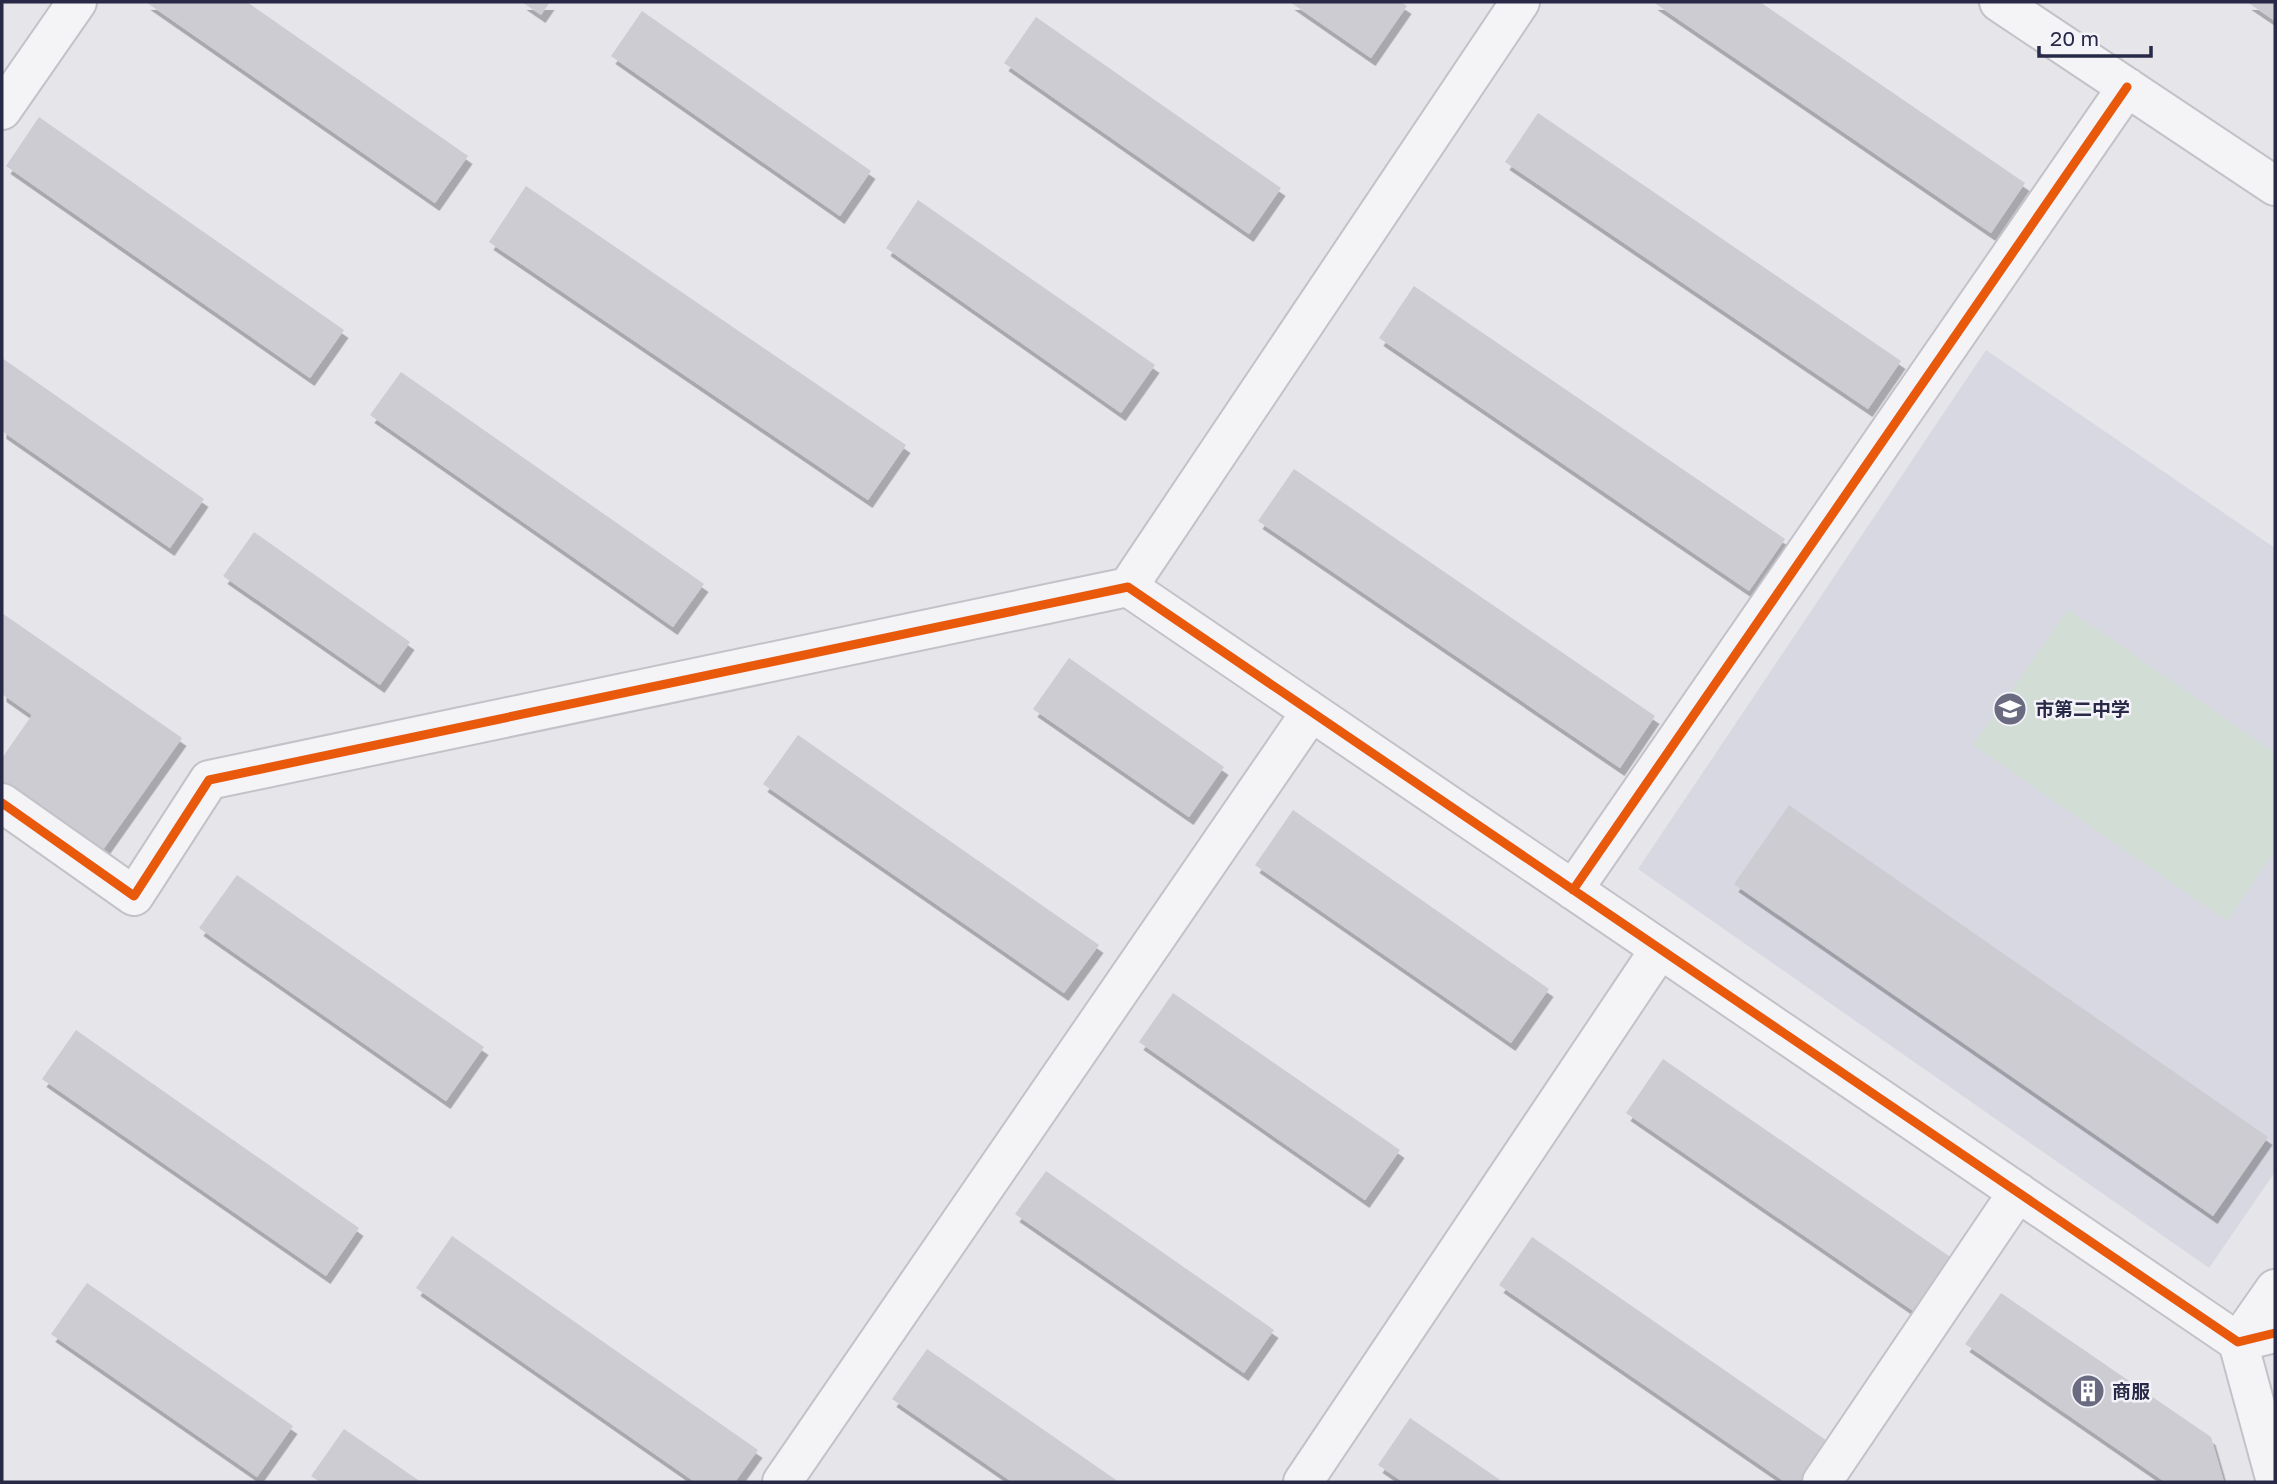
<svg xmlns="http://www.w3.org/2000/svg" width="2277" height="1484" viewBox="0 0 2277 1484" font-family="'Golos Text','Noto Sans SC',sans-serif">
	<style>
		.built { fill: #d8d8e3 }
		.green { fill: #d2ddd6 }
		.building { fill: #ccccd2; filter: url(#shadow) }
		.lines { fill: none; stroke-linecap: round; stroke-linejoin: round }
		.minor-casing { stroke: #c2c2c8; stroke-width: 42 }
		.minor { stroke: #f4f4f7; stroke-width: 38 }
		.cycleway-casing { stroke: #f3f3f9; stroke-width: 13 }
		.cycleway { stroke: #e8590c; stroke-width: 9 }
		.labels { text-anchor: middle; stroke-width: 5; stroke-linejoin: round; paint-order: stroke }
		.poi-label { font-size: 19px; font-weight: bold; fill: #282947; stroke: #f3f3f9; text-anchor: start }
	</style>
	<defs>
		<filter id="shadow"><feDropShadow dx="4.5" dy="8" stdDeviation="0" flood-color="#0004"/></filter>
	</defs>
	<rect width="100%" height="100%" fill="#e5e5ea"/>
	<path class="built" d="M1986,350L2275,548V1172L2209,1268L1638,869Z"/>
	<path class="green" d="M2068,609L2275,753V851L2227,921L1973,745Z"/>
	<path class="building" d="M146,2H247L468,156L435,203Z
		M522,2H550L541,15Z
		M1290,2H1401L1407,6L1371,58Z
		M1653,2H1760L2025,183L1991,233Z
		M2247,2H2275V21Z
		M642,11L871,171L840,216L611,56Z
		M1036,17L1281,188L1249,234L1004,63Z
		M1538,113L1901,361L1868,409L1505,162Z
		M39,117L344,330L310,378L6,166Z
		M526,186L906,445L868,500L489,242Z
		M918,200L1155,365L1121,413L886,248Z
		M1414,286L1785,539L1749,591L1379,338Z
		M2,358L204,499L170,548L2,431Z
		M401,372L704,584L673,627L370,415Z
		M1294,469L1655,716L1620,768L1258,521Z
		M254,532L410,642L380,685L223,576Z
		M2,613L182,738L100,854L2,785V758L32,715L2,694Z
		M1069,658L1224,767L1189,817L1033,709Z
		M798,735L1099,945L1064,993L763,784Z
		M1789,805L2268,1137L2213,1216L1734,884Z
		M1293,810L1549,989L1511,1043L1255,865Z
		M237,875L484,1047L446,1101L199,928Z
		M1173,993L1400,1150L1365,1200L1139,1042Z
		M76,1030L359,1228L326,1276L42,1079Z
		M1663,1059L1959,1263L1922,1317L1626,1113Z
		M1046,1171L1274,1330L1244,1373L1015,1214Z
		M452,1236L758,1450L735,1482H695L416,1288Z
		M1532,1237L1833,1445L1808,1482H1785L1499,1285Z
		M87,1283L293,1426L257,1477L51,1334Z
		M2001,1293L2211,1437L2224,1482H2165L1965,1344Z
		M927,1349L1119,1482H1012L892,1399Z
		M1410,1418L1503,1482H1403L1378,1465Z
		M344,1429L421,1482H320L311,1476Z"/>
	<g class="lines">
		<defs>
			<path id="minor" d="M1999,2L2275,186
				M2,110L77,2
				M1128,587L1520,2
				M2,803L134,896L209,780L1128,587L2238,1342L2275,1333
				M1573,890L2127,87
				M2275,1289L2238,1342L2275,1478
				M782,1482L1311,712
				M1303,1482L1660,949
				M1822,1482L2018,1192"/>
		</defs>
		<use href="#minor" class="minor-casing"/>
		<use href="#minor" class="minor"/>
		<defs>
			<path id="cycleway" d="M2,803L134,896L209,780L1128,587L2238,1342L2275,1333
				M1573,890L2127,87"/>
		</defs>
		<use href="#cycleway" class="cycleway-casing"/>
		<use href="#cycleway" class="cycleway"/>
	</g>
	<defs>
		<symbol id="school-disc" viewBox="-11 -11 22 22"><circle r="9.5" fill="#6a6b80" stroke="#f3f3f9"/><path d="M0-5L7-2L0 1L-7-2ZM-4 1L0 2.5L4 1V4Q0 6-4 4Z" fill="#fff"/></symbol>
		<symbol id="building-disc" viewBox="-11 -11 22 22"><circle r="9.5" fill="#6a6b80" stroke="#f3f3f9"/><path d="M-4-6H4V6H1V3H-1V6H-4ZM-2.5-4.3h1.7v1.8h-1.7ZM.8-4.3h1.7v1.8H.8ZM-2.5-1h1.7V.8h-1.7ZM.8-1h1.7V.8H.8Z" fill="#fff"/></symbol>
	</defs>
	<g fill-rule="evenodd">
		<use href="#school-disc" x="1991" y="690" width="38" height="38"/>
		<use href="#building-disc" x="2069" y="1372" width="38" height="38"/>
	</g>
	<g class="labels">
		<g class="poi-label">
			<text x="2035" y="716">市第二中学</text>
			<text x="2112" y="1398">商服</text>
		</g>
	</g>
	<rect width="2277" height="1484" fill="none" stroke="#282947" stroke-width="7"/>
	<path d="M2039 46v10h112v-10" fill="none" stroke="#282947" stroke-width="3.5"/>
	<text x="2050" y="46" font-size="21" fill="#282947" stroke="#f3f3f9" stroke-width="5" paint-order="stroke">20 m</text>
</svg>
